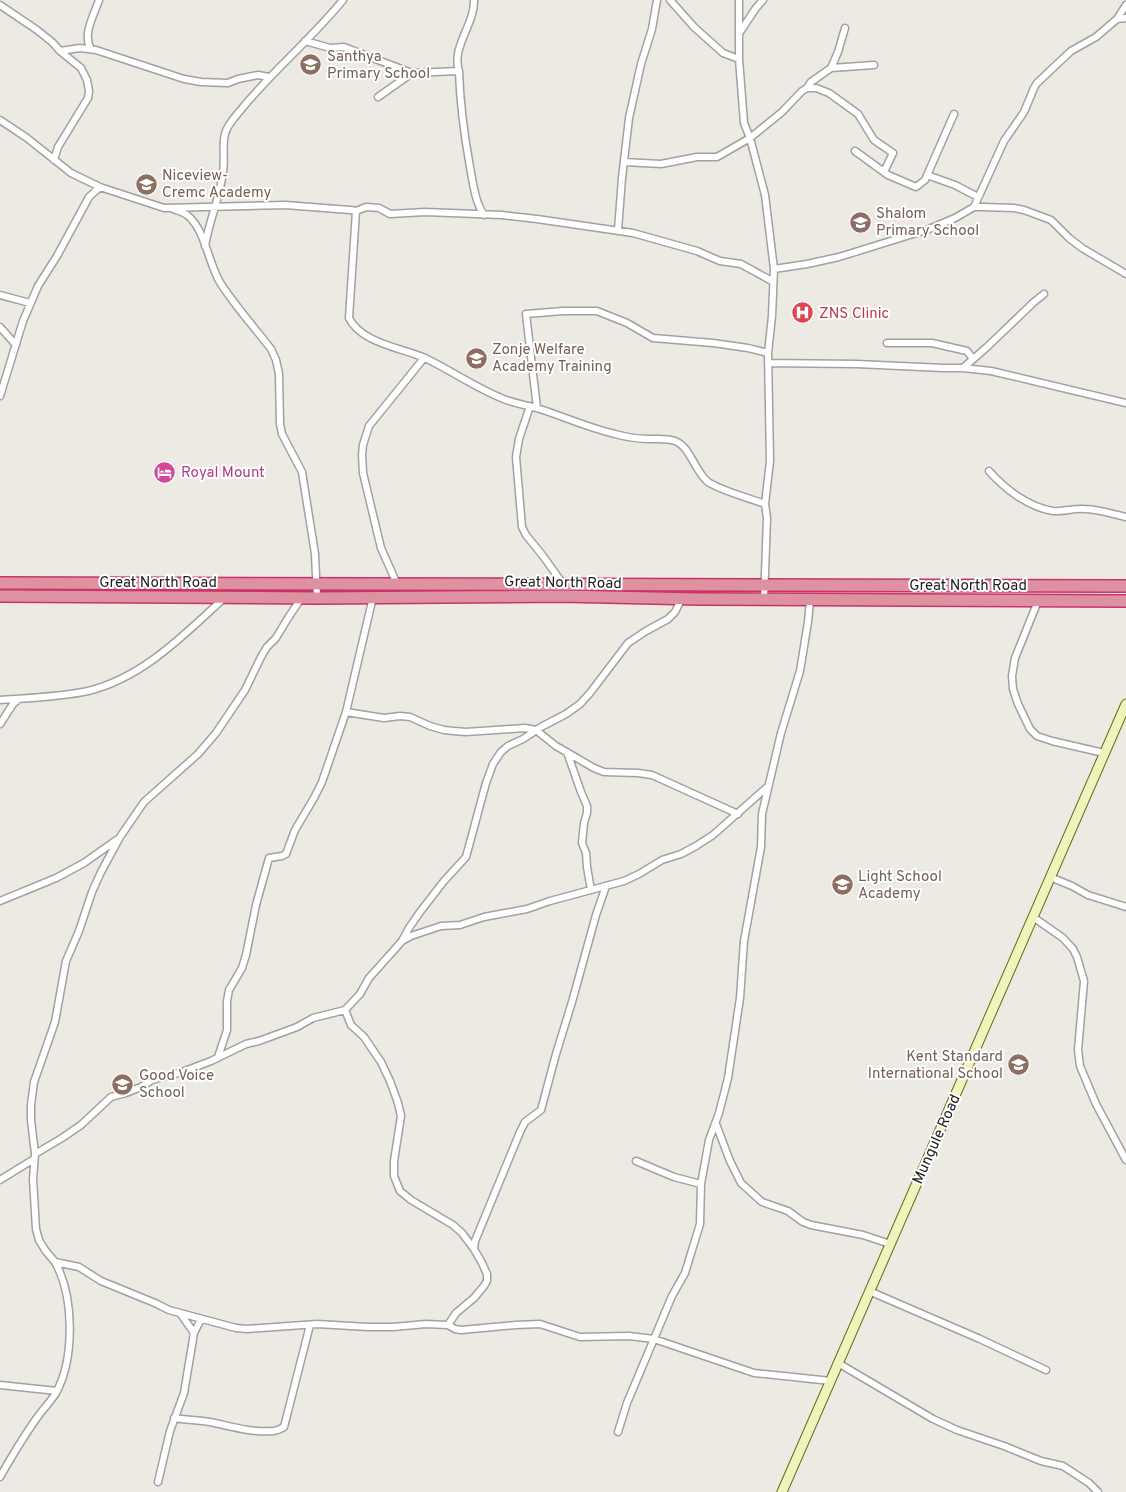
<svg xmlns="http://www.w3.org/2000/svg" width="1126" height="1492" viewBox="0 0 1126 1492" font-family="Overpass,sans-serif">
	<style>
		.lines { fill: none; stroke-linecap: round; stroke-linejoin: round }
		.street-casing { stroke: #a1a1a1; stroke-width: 9 }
		.secondary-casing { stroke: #626a0e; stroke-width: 11 }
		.highway-casing { stroke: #c93369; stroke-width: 14 }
		.street { stroke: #fff; stroke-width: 6 }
		.secondary { stroke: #f1f3bc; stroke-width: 9 }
		.highway { stroke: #de92a1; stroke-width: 11 }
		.labels { text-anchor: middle; stroke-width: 4; stroke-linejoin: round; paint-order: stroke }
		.education-label { font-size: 15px; fill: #785e54; stroke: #fff; text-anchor: start }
		.health-label { font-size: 15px; fill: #be3a42; stroke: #fff; text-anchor: start }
		.hotel-label { font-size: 15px; fill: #b23c85; stroke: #fff; text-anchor: start }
		.street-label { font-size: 15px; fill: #1d1d1d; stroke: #fff }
	</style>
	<rect width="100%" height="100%" fill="#edeae4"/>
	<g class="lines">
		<defs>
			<path id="street" d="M474,0C475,24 451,47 459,71C460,105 464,134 470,167C473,183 475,202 484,215
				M670,0L694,27L723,53L739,59
				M739,0V59L744,123L750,138L765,195L774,269L772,316L768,353L770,461L765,504L767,518L764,600
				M0,5L37,30L52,42L60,51L81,68L87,80L89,91L88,98L58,147L54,160
				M1117,19L1126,5
				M740,32L756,8L763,0
				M305,41L330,48L344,47L412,73
				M91,49C82,35 94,15 99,0
				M60,51L80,48L96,50L184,79L201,82L228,83L238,79L258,75L269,77
				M831,68L874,65
				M807,88H816L829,93L858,114L874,140L893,153L884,172
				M378,97L412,73L459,71
				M0,120L27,138L71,173L100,187L164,208L285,205L350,210L356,211L366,207L379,208L390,214L425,212L502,215L537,219L633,233L697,251L720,261L741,264L772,281
				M855,151L888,175L916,187L925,180L954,114
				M624,162L661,164L697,157H717L750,138L782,112L802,91L807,88L811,82L831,68L838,52L845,28
				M927,175L955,185L978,197
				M974,207L1004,141L1024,112L1034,88L1037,83L1071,51L1096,37L1117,19L1126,18
				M173,209C178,211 183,212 187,215C206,230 208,264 221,284C236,307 254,327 271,349L276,360L279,374L280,424L282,434L302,472L315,554L317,598
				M356,211L349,318C361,343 402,348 425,358C450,370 473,386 499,397C513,404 528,405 543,410C567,418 590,428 615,434C626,437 637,439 649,439C658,439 667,438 675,441C690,446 695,472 708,482C722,491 749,498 765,504
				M618,230L622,178L629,118L641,64L652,29L657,0
				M205,246C209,221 220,197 223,172C225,161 222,143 225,134C227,124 238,114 244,106C275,69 312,38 343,0
				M774,269L807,264L839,257L929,229L955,218L974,207H983L1014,208L1024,210L1051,220L1069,238L1082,248L1126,274
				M0,295L30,303
				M0,327L16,345
				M887,343H932L967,351L973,359
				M768,363L857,364L943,368H963L991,371L1126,403
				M963,368L987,347L1034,302L1044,294
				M0,396L23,321L38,286L57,256L89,197L100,187
				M530,406L519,439L516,457L522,527L526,535L543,556L563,584
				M537,408L526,314L563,311H597L627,323L653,338L713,343L748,348L768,353
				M989,471C1005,489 1028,507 1053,511C1063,512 1074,508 1084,509C1098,509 1112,514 1126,517
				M397,584L381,548L363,473L362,455L363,445L369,426L424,358
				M302,597L288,618L276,638L267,647L261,657L245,690L216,733L198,754L144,802L120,837L101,872L92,892L79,931L66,961L55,1022L34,1082L31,1105V1120L35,1154L33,1179L36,1229L39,1240L45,1250L55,1262L79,1267L101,1281L155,1303L169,1310L236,1328L247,1329L317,1324L368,1327H393L426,1324L448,1325L455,1329L461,1330L516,1325L540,1324L580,1337L629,1336L654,1339L754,1373L831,1381
				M1038,601L1015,658L1012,676L1013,689L1018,704L1030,729L1037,736L1052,741L1104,753
				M0,700C29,698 60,697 88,691C142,678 184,635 223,599
				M346,712L384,718L400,716L410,717L430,726L444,730L454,731L466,732L525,728L536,730L556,746L594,768L604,772L638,773L652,775L738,814
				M0,724L13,704L19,699
				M567,752L581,792L587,806V813L584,823L582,843L586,853L587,867L591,890
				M1050,877L1072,886L1088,895L1126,907
				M0,901L56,878L84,863L118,839
				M1033,917L1063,938L1073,949L1077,957L1084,981L1078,1050L1080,1066L1096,1104L1126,1160
				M402,941L409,928L420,912L444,881L466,857L486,783L493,764L501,752L508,746L523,739L541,727L566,714L580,704L590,693L628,643L646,631L668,619L675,612L682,598
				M345,1010L351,1025L364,1037L381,1062L390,1081L398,1103L401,1116L394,1161V1176L400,1191L411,1200L453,1225L462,1233L474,1249L482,1263L487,1274V1281L484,1286L474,1298L456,1313L448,1325
				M218,1057L227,1030V1001L229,990L242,968L246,955L256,905L269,858L282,856L286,854L295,830L314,798L322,782L346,712L373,597
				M716,1124L730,1161L741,1183L762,1202L788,1211L803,1222L811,1225L863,1235L890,1244
				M35,1154L62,1138L81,1125L111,1097L126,1093L141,1087L152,1080L182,1072L211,1061L246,1044L259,1041L297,1027L313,1018L345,1010L360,994L369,978L395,949L402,941L411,936L441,926L460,925L484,917L527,909L550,901L624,881L639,874L662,860L681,854L696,846L713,835L766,788
				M636,1161L674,1177L701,1184
				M0,1180L34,1159
				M474,1249L475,1241L520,1132L525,1122L541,1110L556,1054L572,1002L596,915L606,886
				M869,1291L980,1339L1046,1370
				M180,1313L194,1333
				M838,1363L933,1419L957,1430L1004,1446L1041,1461L1063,1466L1089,1483L1098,1492
				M0,1385L57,1391
				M174,1418C186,1420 198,1420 210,1422C230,1426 252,1433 273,1431C277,1431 280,1429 284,1427L310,1325
				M618,1432L627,1403L672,1296L685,1273L700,1224L701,1184L709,1140L719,1113L728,1078L740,998L744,941L761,847L762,814L781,733L800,671L808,622L810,600
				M0,1477C12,1456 25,1434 39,1415C45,1407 51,1401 56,1393C75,1358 74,1296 55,1262
				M158,1482L170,1431L184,1393L194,1333L201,1319"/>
			<path id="secondary" d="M782,1492L1126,704"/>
			<path id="highway" d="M0,583L1126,586
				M0,596L317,598L561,596L699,599L1126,601"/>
		</defs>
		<use href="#street" class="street-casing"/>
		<use href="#secondary" class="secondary-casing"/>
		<use href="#highway" class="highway-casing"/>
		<use href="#street" class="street"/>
		<use href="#secondary" class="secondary"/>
		<use href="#highway" class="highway"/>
	</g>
	<defs>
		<symbol id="school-disc" viewBox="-11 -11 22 22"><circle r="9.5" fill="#8d6e63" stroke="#fff"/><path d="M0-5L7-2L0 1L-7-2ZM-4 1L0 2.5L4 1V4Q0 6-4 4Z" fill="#fff"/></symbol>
		<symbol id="hospital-disc" viewBox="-11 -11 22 22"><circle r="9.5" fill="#e0444e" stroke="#fff"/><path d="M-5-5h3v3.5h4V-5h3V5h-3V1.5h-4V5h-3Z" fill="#fff"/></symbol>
		<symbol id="hotel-disc" viewBox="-11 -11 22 22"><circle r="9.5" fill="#d1479c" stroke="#fff"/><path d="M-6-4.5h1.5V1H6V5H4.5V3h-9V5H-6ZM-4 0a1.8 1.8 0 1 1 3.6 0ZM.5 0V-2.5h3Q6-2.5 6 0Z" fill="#fff"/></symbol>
	</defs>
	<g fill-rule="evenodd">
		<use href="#school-disc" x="298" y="52" width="25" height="25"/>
		<use href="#school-disc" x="134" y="172" width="25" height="25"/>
		<use href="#school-disc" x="848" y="210" width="25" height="25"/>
		<use href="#hospital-disc" x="790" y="300" width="25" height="25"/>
		<use href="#school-disc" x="464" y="346" width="25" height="25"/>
		<use href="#hotel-disc" x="152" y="460" width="25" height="25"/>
		<use href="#school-disc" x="830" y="872" width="25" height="25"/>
		<use href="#school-disc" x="1006" y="1052" width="25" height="25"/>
		<use href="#school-disc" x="110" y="1072" width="25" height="25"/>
	</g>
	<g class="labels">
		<g class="education-label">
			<text x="327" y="61">Santhya<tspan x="327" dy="17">Primary School</tspan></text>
			<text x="162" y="180">Niceview-<tspan x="162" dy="17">Cremc Academy</tspan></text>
			<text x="876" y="218">Shalom<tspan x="876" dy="17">Primary School</tspan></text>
			<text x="492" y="354">Zonje Welfare<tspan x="492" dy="17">Academy Training</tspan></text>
			<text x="858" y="881">Light School<tspan x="858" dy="17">Academy</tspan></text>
			<text x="1003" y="1061" text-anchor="end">Kent Standard<tspan x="1003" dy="17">International School</tspan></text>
			<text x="139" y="1080">Good Voice<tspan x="139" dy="17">School</tspan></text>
		</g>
		<g class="health-label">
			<text x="819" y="318">ZNS Clinic</text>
		</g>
		<g class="hotel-label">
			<text x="181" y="477">Royal Mount</text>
		</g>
		<g class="street-label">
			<text x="158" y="587">Great North Road</text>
			<text transform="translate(563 582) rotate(1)" y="5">Great North Road</text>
			<text x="968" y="590">Great North Road</text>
			<text transform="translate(936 1139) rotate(-66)" y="5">Mungule Road</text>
		</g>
	</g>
</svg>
